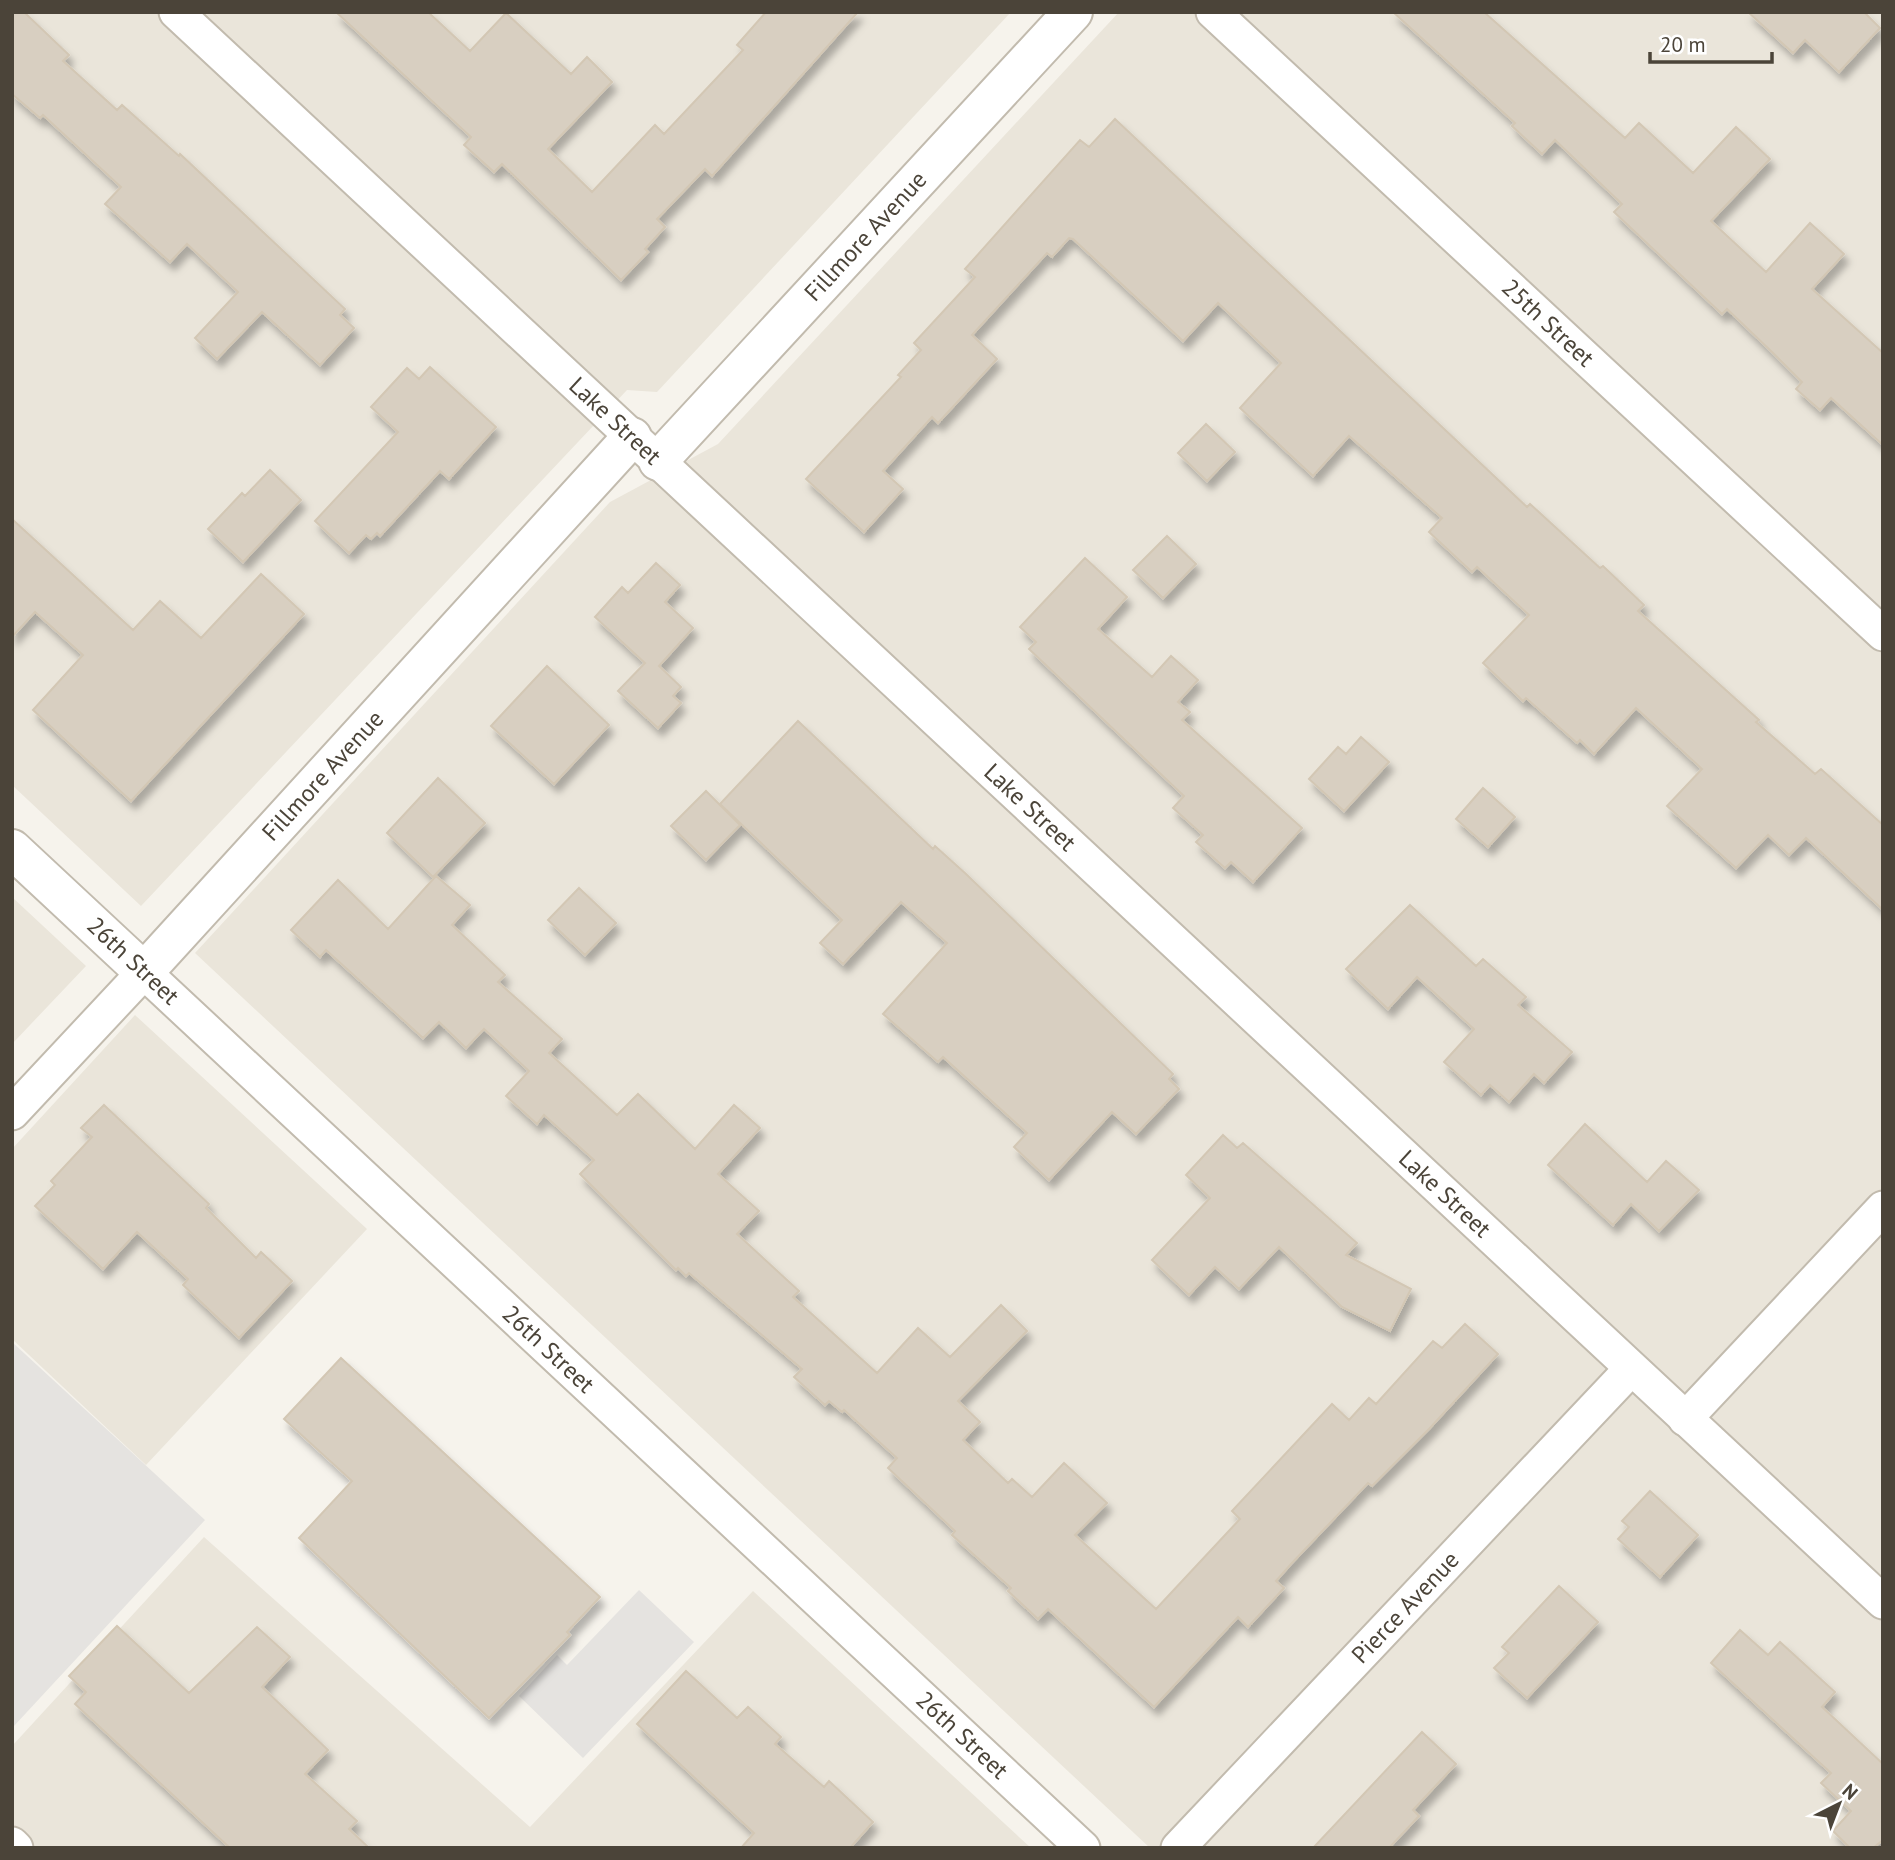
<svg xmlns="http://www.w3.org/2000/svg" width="1895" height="1860" viewBox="0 0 1895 1860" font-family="'PT Sans',sans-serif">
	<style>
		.residential { fill: #eae5da }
		.parking { fill: #e5e3e0 }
		.building { fill: #d8cfc1; stroke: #d3c7b4; stroke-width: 2; filter: url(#shadow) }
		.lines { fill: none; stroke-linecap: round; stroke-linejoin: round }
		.minor-casing { stroke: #c2bbae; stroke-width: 37 }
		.tertiary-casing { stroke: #c2bbae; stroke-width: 42 }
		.minor { stroke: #fff; stroke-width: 33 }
		.tertiary { stroke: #fff; stroke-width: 38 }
		.labels { text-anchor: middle; stroke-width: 5; stroke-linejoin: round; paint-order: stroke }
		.street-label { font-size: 24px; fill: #4b4439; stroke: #fff }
	</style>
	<defs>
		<filter id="shadow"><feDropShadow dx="4.5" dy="8" stdDeviation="3.5" flood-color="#0004"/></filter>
	</defs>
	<rect width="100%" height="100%" fill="#f6f3ec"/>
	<path class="residential" d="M12,12H1011L657,392L627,390L141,906L12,785Z
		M1119,12H1883V1848H1150L195,953L610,502L718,444Z
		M12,897L86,966L12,1044Z
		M135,1015L367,1229L146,1465L12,1339V1149Z
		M204,1537L530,1827L753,1591L1031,1848H12V1746Z"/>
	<path class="parking" d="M12,1342L205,1520L14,1726L12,1724Z
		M639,1590L694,1642L583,1758L519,1696L557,1655L567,1665Z"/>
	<path class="building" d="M12,12H24L69,55L63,61L117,110L122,105L179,156L180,154L345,309L340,315L354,328L320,365L262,312L217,359L195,338L238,292L187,244L170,262L105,204L121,187L43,115L40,118L12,94Z
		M336,12H428L470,51L506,13L571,74L587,57L612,82L548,149L592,192L655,125L664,134L743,50L737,45L766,12H858L712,176L705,169L657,219L665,227L645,249L648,252L621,280L502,164L494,172L464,145L471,137Z
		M1393,12H1484L1625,138L1639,123L1693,173L1736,127L1770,159L1711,221L1766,272L1810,223L1844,254L1812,289L1883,353V445L1831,398L1820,410L1796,389L1802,382L1772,352L1727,309L1722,314L1614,212L1622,204L1555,140L1542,154L1512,126L1515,123Z
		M1748,12H1864L1880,28L1839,72L1805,40L1793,53Z
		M1115,119L1527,507L1530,504L1600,568L1603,566L1644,605L1638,611L1759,720L1756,722L1815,774L1821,769L1883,825V910L1806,838L1789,855L1768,835L1736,868L1667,806L1702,769L1636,708L1594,754L1580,740L1577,743L1526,698L1523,701L1483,663L1529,615L1477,567L1472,572L1429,532L1442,518L1349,436L1313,476L1240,408L1281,363L1218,303L1183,341L1073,239L1069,238L1052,257L1047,253L972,335L997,359L938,423L932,417L883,471L903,489L864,532L806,479L901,377L898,375L921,350L914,343L975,277L965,269L1080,140L1089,147Z
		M430,367L496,427L449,479L440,471L380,536L377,533L371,539L366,535L349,553L315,521L398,432L371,407L407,368L419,379Z
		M1206,424L1235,452L1207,481L1178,453Z
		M270,470L301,500L243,562L208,529L242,493L245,496Z
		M12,519L133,630L160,601L201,638L261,574L304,614L131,801L33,710L83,655L35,612L12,637Z
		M1167,536L1196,564L1163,598L1133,570Z
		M1085,558L1127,597L1098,629L1152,677L1171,656L1198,680L1178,702L1190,712L1182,720L1302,828L1253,882L1231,862L1225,868L1196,842L1203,835L1173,808L1184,796L1029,649L1036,642L1020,627Z
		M656,563L680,585L665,602L693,628L659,666L681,687L673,696L681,703L658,728L618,691L645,663L595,617L622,587L628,593Z
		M547,666L609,725L554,784L491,726Z
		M798,721L933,849L935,846L966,874L1173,1074L1169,1079L1179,1089L1136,1134L1112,1112L1049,1180L1014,1147L1027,1133L943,1057L938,1062L883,1014L947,943L901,902L843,964L820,943L842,920L720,804Z
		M1361,737L1389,762L1344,811L1309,779L1338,747L1346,754Z
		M438,778L485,823L433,877L387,833Z
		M1483,788L1515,817L1488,847L1456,819Z
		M706,791L740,825L706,860L671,826Z
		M436,876L470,905L452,925L505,975L498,982L562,1039L549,1053L617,1115L638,1094L695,1149L734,1105L760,1128L718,1174L759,1211L737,1234L799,1291L793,1297L877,1373L918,1328L950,1357L1001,1305L1027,1331L958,1401L980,1422L963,1440L1008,1483L1012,1479L1032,1497L1064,1463L1107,1503L1075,1535L1156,1609L1240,1519L1232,1511L1332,1404L1349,1420L1369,1398L1376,1404L1433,1341L1442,1348L1465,1324L1498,1354L1429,1429L1372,1486L1368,1483L1291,1564L1276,1581L1284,1588L1248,1627L1238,1617L1154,1707L1048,1609L1038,1619L1008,1591L1011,1588L952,1535L955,1531L888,1468L897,1458L844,1410L842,1412L829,1401L825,1405L794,1377L802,1369L689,1273L686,1276L678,1268L676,1270L580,1174L594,1160L544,1115L537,1124L506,1096L529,1071L484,1029L466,1048L439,1022L423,1038L326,950L320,957L291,930L338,880L388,929Z
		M579,888L616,923L585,955L548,920Z
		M1410,905L1476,966L1483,959L1526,997L1518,1005L1572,1052L1544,1083L1534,1074L1509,1102L1490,1085L1481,1095L1444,1062L1474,1029L1417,977L1388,1009L1346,969Z
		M104,1105L209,1204L206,1208L256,1258L261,1252L292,1281L239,1338L183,1285L188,1279L137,1232L103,1269L35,1206L55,1185L51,1181L92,1137L81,1128Z
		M1585,1124L1647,1182L1666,1161L1699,1190L1659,1231L1631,1204L1613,1225L1548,1165Z
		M1223,1135L1237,1148L1243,1143L1357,1243L1346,1255L1411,1289L1390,1331L1342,1307L1279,1247L1239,1289L1215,1267L1189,1295L1152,1260L1210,1198L1186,1175Z
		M341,1358L600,1597L567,1632L570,1635L489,1718L299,1538L352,1481L284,1419Z
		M1650,1491L1698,1535L1660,1577L1618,1539L1629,1527L1622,1521Z
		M1559,1586L1598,1622L1527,1698L1494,1668L1509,1653L1502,1647Z
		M117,1626L189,1693L257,1627L290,1657L262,1687L328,1750L305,1774L357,1821L349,1829L369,1848H230L75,1704L86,1692L69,1676Z
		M1740,1630L1768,1655L1780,1642L1835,1692L1822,1707L1883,1764V1840L1873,1848H1850L1833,1831L1851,1811L1821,1783L1831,1773L1711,1663Z
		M686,1671L737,1718L748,1707L781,1737L775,1744L824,1787L829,1781L873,1822L850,1848H741L754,1833L637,1724Z
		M1422,1732L1456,1764L1413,1810L1419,1816L1389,1848H1313Z"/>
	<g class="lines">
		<defs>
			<g id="minor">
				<path id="s1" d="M176,12L1883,1602"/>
				<path id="s2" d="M1213,12L1883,634"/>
				<path id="s3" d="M12,1113L144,972L1083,1848"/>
				<path d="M1685,1419L1883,1208"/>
				<path d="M12,1844L16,1848"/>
				<path id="s4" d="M1178,1848L1631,1369"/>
			</g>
			<g id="tertiary">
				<path id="s5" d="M658,461L1073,12"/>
				<path id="s6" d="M12,849L144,972L632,437"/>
			</g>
		</defs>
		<use href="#minor" class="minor-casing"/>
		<use href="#tertiary" class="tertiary-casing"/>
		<use href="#minor" class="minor"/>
		<use href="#tertiary" class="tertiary"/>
	</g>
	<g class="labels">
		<g class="street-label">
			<text dy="8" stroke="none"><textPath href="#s5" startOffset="306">Fillmore Avenue</textPath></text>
			<text dy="8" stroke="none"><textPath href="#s2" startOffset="457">25th Street</textPath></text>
			<text dy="8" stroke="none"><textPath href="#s1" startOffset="600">Lake Street</textPath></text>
			<text dy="8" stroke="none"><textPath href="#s6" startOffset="446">Fillmore Avenue</textPath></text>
			<text dy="8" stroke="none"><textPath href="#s1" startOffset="1167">Lake Street</textPath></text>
			<text transform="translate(133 961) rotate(43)" y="8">26th Street</text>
			<text dy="8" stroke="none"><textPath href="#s1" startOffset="1734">Lake Street</textPath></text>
			<text dy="8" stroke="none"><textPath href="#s3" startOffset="746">26th Street</textPath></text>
			<text dy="8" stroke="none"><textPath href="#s4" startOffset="331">Pierce Avenue</textPath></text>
			<text dy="8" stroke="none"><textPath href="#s3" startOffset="1312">26th Street</textPath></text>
		</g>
	</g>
	<rect width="1895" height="1860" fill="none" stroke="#4b4439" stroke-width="28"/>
	<g transform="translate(1839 1804) rotate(42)" stroke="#ffffff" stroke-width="5" paint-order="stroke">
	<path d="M0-5L12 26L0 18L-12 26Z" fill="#4b4439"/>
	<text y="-10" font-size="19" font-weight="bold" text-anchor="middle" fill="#4b4439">N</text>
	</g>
	<path d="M1650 52v10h122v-10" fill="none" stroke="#4b4439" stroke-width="3.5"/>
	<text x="1660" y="52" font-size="21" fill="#4b4439" stroke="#ffffff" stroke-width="5" paint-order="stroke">20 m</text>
</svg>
